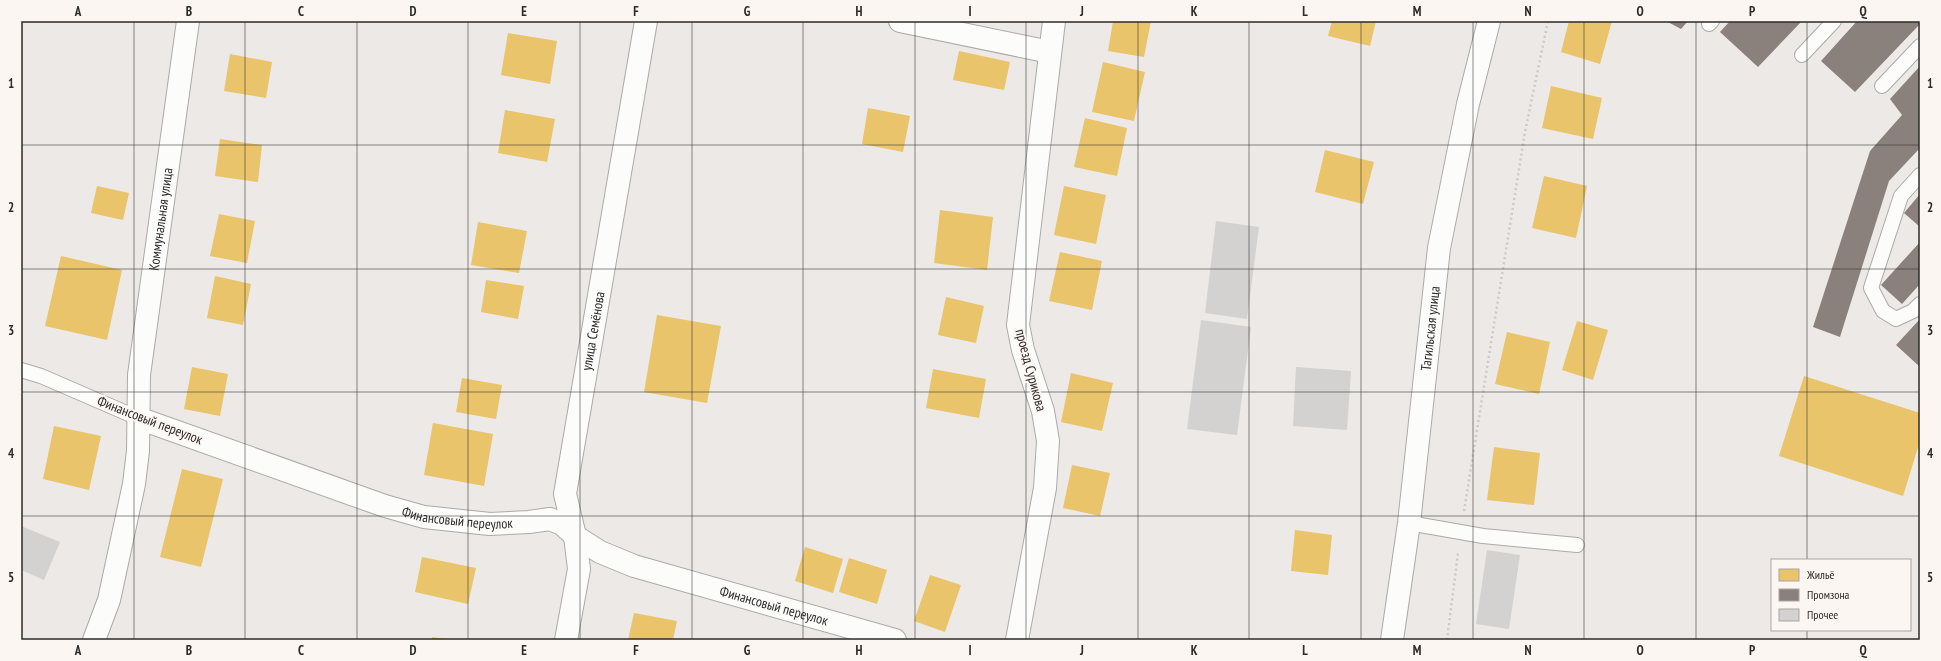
<svg xmlns="http://www.w3.org/2000/svg" width="1941" height="661" viewBox="0 0 1941 661" font-family="'PT Sans Narrow',sans-serif">
	<style>
		.homes { fill: #e9c46a }
		.industry { fill: #8a817c }
		.building { fill: #d4d2d0 }
		.lines { fill: none; stroke-linecap: round; stroke-linejoin: round }
		.lane-casing { stroke: #acaaa8; stroke-width: 16 }
		.street-casing { stroke: #acaaa8; stroke-width: 24 }
		.secondary-casing { stroke: #acaaa8; stroke-width: 24 }
		.primary-casing { stroke: #acaaa8; stroke-width: 24 }
		.path { stroke: #cbcac9; stroke-width: 2.5; stroke-dasharray: 2 3; stroke-linecap: butt }
		.lane { stroke: #fcfcfb; stroke-width: 14 }
		.street { stroke: #fcfcfb; stroke-width: 22 }
		.secondary { stroke: #fcfcfb; stroke-width: 22 }
		.primary { stroke: #fcfcfb; stroke-width: 22 }
		.grid { fill: none; stroke: #2d2b29; stroke-width: 1; stroke-opacity: 0.55 }
		.labels { text-anchor: middle; stroke-width: 4; stroke-linejoin: round; paint-order: stroke }
		.street-label { font-size: 14px; fill: #2d2b29; stroke: #fbf6f2 }
		.neatline { fill: none; stroke: #2d2b29; stroke-width: 1.5 }
		.grid-label { font-size: 13px; text-anchor: middle; font-weight: bold; fill: #2d2b29 }
	</style>
	<rect width="100%" height="100%" fill="#ece9e7"/>
	<path class="homes" d="M1113,21H1151L1144,57L1108,51Z
		M1332,21H1376L1370,46L1328,36Z
		M1569,21H1612L1600,64L1561,52Z
		M508,33L557,41L550,84L501,75Z
		M959,51L1010,62L1004,90L953,80Z
		M230,54L272,62L266,98L224,91Z
		M1103,62L1145,72L1134,121L1092,112Z
		M1551,86L1602,98L1593,139L1542,128Z
		M868,108L910,116L903,152L862,144Z
		M505,110L555,119L547,162L498,153Z
		M1085,118L1127,128L1117,176L1074,167Z
		M220,139L262,145L258,182L215,176Z
		M1325,150L1374,162L1363,204L1315,192Z
		M1544,176L1587,186L1576,238L1532,228Z
		M97,186L129,193L123,220L91,213Z
		M1064,186L1106,195L1096,244L1054,235Z
		M940,210L993,217L987,270L934,263Z
		M219,214L255,221L247,263L210,256Z
		M478,222L527,231L519,273L471,265Z
		M1060,252L1102,261L1092,310L1049,301Z
		M61,256L122,270L107,340L45,326Z
		M215,276L251,284L243,325L207,318Z
		M486,280L524,286L518,319L481,312Z
		M946,297L984,306L976,343L938,335Z
		M657,315L721,326L707,403L644,392Z
		M1577,321L1608,330L1593,380L1562,370Z
		M1507,332L1550,342L1539,394L1495,384Z
		M192,367L228,374L220,416L184,409Z
		M933,369L986,379L979,418L926,408Z
		M1071,373L1113,383L1102,431L1061,422Z
		M1804,376L1920,413V441L1903,496L1779,456Z
		M462,378L502,385L496,419L456,412Z
		M433,423L493,434L484,486L424,475Z
		M54,426L101,436L89,490L43,479Z
		M1494,447L1540,453L1534,505L1487,500Z
		M1072,465L1110,473L1100,516L1063,508Z
		M182,469L223,479L201,567L160,557Z
		M1295,530L1332,535L1328,575L1291,571Z
		M805,547L843,559L833,593L795,581Z
		M422,557L476,568L468,604L415,592Z
		M849,558L887,570L877,604L839,592Z
		M930,575L961,585L945,632L914,621Z
		M634,613L677,621L673,640H628Z
		M432,637L447,639L446,640H432Z"/>
	<path class="industry" d="M1666,21H1688L1681,29Z
		M1730,21H1802L1758,67L1720,32Z
		M1857,21H1920V24L1855,92L1821,61Z
		M1920,66V148L1889,181L1840,337L1813,327L1870,151L1902,115L1890,99Z
		M1920,194V227L1904,213Z
		M1920,242V284L1902,304L1881,285Z
		M1920,319V367L1896,345Z"/>
	<path class="building" d="M1216,221L1259,227L1247,319L1205,313Z
		M1201,320L1251,327L1237,435L1187,429Z
		M1296,367L1351,371L1347,430L1293,426Z
		M21,526L60,542L44,580L21,570Z
		M1487,550L1520,555L1509,629L1476,624Z"/>
	<g class="lines">
		<defs>
			<path id="lane" d="M1709,24L1712,21
				M1802,55L1834,21
				M1882,86L1920,46
				M1920,175L1901,196L1871,288L1883,311L1896,319L1913,311L1920,304
				M21,370L41,376L138,418
				M1409,523L1483,536L1577,545"/>
			<g id="street">
				<path d="M900,21L1050,52"/>
				<path id="s1" d="M94,640L109,600L134,484L138,451L139,375L188,21"/>
				<path id="s2" d="M566,640L579,569L575,536L565,494L646,21"/>
				<path d="M1017,640L1045,488L1048,441L1043,411L1023,350L1018,325L1054,21"/>
			</g>
			<g id="secondary">
				<path id="s3" d="M138,418L385,506L424,517L490,524L529,522L550,519L562,524L575,536L600,552L634,566L895,640"/>
			</g>
			<g id="primary">
				<path id="s4" d="M1392,640L1409,523L1439,248L1468,104L1489,21"/>
			</g>
		</defs>
		<use href="#lane" class="lane-casing"/>
		<use href="#street" class="street-casing"/>
		<use href="#secondary" class="secondary-casing"/>
		<use href="#primary" class="primary-casing"/>
		<path class="path" d="M1464,511L1525,132L1548,21
			M1447,640L1458,553"/>
		<use href="#lane" class="lane"/>
		<use href="#street" class="street"/>
		<use href="#secondary" class="secondary"/>
		<use href="#primary" class="primary"/>
	</g>
	<path class="grid" d="M134,21V640M245,21V640M357,21V640M468,21V640M580,21V640M692,21V640M803,21V640M915,21V640M1026,21V640M1138,21V640M1249,21V640M1361,21V640M1473,21V640M1584,21V640M1696,21V640M1807,21V560M21,145H1920M21,269H1920M21,392H1920M21,516H1920M1807,630V640"/>
	<g class="labels">
		<g class="street-label">
			<text dy="5" stroke="none"><textPath href="#s1" startOffset="428">Коммунальная улица</textPath></text>
			<text dy="5" stroke="none"><textPath href="#s4" startOffset="314">Тагильская улица</textPath></text>
			<text dy="5" stroke="none"><textPath href="#s2" startOffset="314">улица Семёнова</textPath></text>
			<text transform="translate(1031 370) rotate(75)" y="5">проезд Сурикова</text>
			<text transform="translate(150 420) rotate(21)" y="5">Финансовый переулок</text>
			<text dy="5" stroke="none"><textPath href="#s3" startOffset="336">Финансовый переулок</textPath></text>
			<text dy="5" stroke="none"><textPath href="#s3" startOffset="672">Финансовый переулок</textPath></text>
		</g>
	</g>
	<rect width="1941" height="661" fill="none" stroke="#fbf6f2" stroke-width="44"/>
	<rect x="1771" y="559" width="140" height="72" fill="#fbf6f2" stroke="#a9a5a2"/>
	<rect x="1779" y="569" width="20" height="12" fill="#e9c46a" stroke="#a9a5a2"/>
	<text x="1807" y="579" font-size="12" fill="#2d2b29">Жильё</text>
	<rect x="1779" y="589" width="20" height="12" fill="#8a817c" stroke="#a9a5a2"/>
	<text x="1807" y="599" font-size="12" fill="#2d2b29">Промзона</text>
	<rect x="1779" y="609" width="20" height="12" fill="#d4d2d0" stroke="#a9a5a2"/>
	<text x="1807" y="619" font-size="12" fill="#2d2b29">Прочее</text>
	<rect x="22" y="22" width="1897" height="617" class="neatline"/>
	<g class="grid-label">
		<text x="78" y="16">A</text>
		<text x="189" y="16">B</text>
		<text x="301" y="16">C</text>
		<text x="413" y="16">D</text>
		<text x="524" y="16">E</text>
		<text x="636" y="16">F</text>
		<text x="747" y="16">G</text>
		<text x="859" y="16">H</text>
		<text x="970" y="16">I</text>
		<text x="1082" y="16">J</text>
		<text x="1194" y="16">K</text>
		<text x="1305" y="16">L</text>
		<text x="1417" y="16">M</text>
		<text x="1528" y="16">N</text>
		<text x="1640" y="16">O</text>
		<text x="1752" y="16">P</text>
		<text x="1863" y="16">Q</text>
		<text x="11" y="88">1</text>
		<text x="1930" y="88">1</text>
		<text x="11" y="212">2</text>
		<text x="1930" y="212">2</text>
		<text x="11" y="335">3</text>
		<text x="1930" y="335">3</text>
		<text x="11" y="458">4</text>
		<text x="1930" y="458">4</text>
		<text x="11" y="582">5</text>
		<text x="1930" y="582">5</text>
		<text x="78" y="655">A</text>
		<text x="189" y="655">B</text>
		<text x="301" y="655">C</text>
		<text x="413" y="655">D</text>
		<text x="524" y="655">E</text>
		<text x="636" y="655">F</text>
		<text x="747" y="655">G</text>
		<text x="859" y="655">H</text>
		<text x="970" y="655">I</text>
		<text x="1082" y="655">J</text>
		<text x="1194" y="655">K</text>
		<text x="1305" y="655">L</text>
		<text x="1417" y="655">M</text>
		<text x="1528" y="655">N</text>
		<text x="1640" y="655">O</text>
		<text x="1752" y="655">P</text>
		<text x="1863" y="655">Q</text>
	</g>
</svg>
